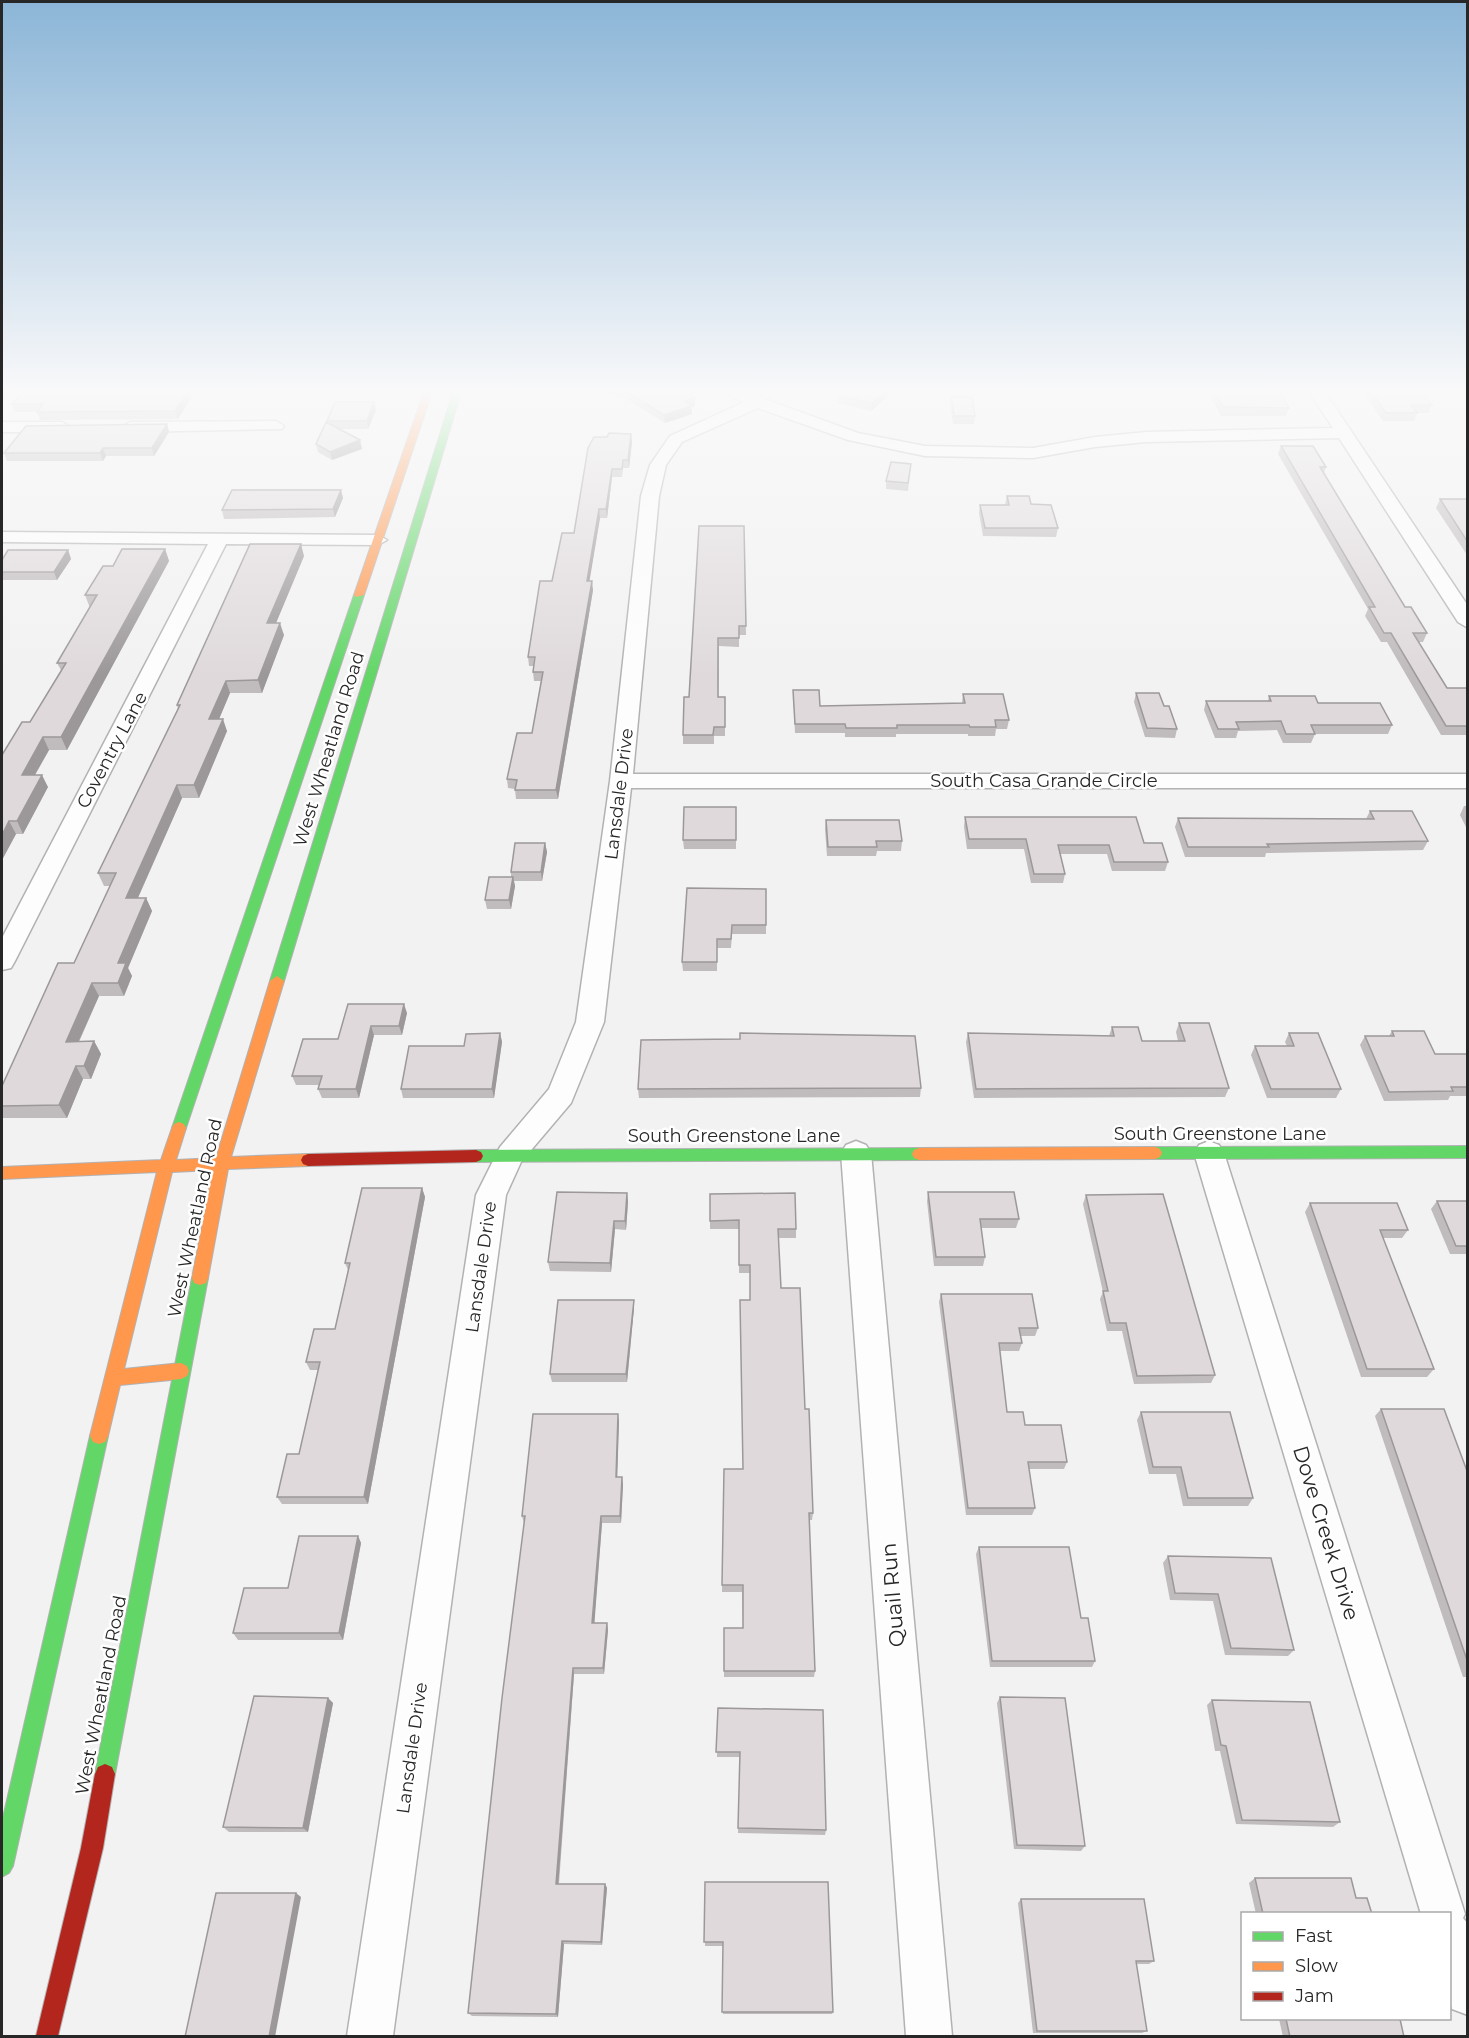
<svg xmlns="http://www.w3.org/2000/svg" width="1469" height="2038" viewBox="0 0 1469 2038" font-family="Montserrat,sans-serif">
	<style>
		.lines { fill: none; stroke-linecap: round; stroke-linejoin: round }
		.street-casing { stroke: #b2b2b3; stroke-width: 3 }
		.fast-casing { stroke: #b2b2b3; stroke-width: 2 }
		.slow-casing { stroke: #b2b2b3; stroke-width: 2 }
		.jam-casing { stroke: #b2b2b3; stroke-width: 2 }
		.street { fill: #fdfdfd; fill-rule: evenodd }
		.fast { fill: #63d668; fill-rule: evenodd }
		.slow { fill: #ff974d; fill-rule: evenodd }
		.jam { fill: #b3261e; fill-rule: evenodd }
		.wall { fill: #c0bbbc }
		.shaded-wall { fill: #9c9899 }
		.building { fill: #dfd9db; stroke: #9c9899; stroke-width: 1.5 }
		.labels { text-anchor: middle; stroke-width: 5; stroke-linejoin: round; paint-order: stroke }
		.street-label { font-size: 18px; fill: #272728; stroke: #fff }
		.near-street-label { font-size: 21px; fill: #272728; stroke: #fff }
	</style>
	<rect width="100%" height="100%" fill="#f2f2f3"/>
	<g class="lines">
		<defs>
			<path id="street" d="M714,389H737L858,433L925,446L1033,448L1095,437L1146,432L1333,428L1307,389H1323L1468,606V628L1458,622L1339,438L1146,442L1095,447L1033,458L925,456L848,440L758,408L682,442L666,465L659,496L633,774H1468V788H631L604,1022L571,1103L521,1162L506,1195L393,2036H347L476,1195L500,1147L549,1089L576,1022L610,781L641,496L650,465L670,436L744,402Z
				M276,421L284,426L282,429L130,432L122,427L130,422Z
				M2,422H62L70,427L62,432H2Z
				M2,532L378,535L387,540L378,545L226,544L15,961L11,968L2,970V938L208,544L2,542Z
				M856,1141L866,1145L871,1153L952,2036H906L841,1153L846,1145Z
				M1209,1141L1219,1145L1224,1153L1465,1914L1463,1918L1468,1924V2015L1452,2009L1450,2002V1914H1421L1194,1153L1199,1145Z"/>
			<path id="fast" d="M454,389H462L284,981L282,984H272L270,981Z
				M359,592L364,595L186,1128L184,1132L179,1134L174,1132L172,1128L354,595Z
				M1468,1146V1158L1155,1159L1150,1157L1148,1153L1150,1149L1155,1147Z
				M919,1148L924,1150L926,1154L924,1158L919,1160L476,1162L471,1160L469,1156L471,1152L476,1150Z
				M200,1271L206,1273L208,1278L115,1774L112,1781L105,1784L98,1781L95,1774L192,1278L194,1273Z
				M99,1428L105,1430L108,1436L13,1866L9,1873L2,1877V1822L90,1436L93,1430Z"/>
			<path id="slow" d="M425,389H433L364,595L356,597L354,595Z
				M277,976L284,981L231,1157L308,1154L313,1156L315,1160L313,1164L308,1166L228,1169L208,1278L206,1283L200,1285L194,1283L192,1278L213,1170L172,1172L124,1369L181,1363L187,1366L189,1371L187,1376L181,1379L120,1385L108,1436L105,1442L99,1444L93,1442L90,1436L157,1172L2,1179V1167L161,1160L172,1128L174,1124L179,1122L184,1124L186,1128L176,1160L216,1158L270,981Z
				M1155,1147L1160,1149L1162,1153L1160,1157L1155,1159L919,1160L914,1158L912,1154L914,1150L919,1148Z"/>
			<path id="jam" d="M476,1150L481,1152L483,1156L481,1160L476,1162L308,1166L303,1164L301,1160L303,1156L308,1154Z
				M105,1764L112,1767L115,1774L103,1848L58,2036H36L81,1848L95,1774L98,1767Z"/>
		</defs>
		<use href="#street" class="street-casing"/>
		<use href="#fast" class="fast-casing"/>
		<use href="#slow" class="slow-casing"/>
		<use href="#jam" class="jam-casing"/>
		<use href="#street" class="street"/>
		<use href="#fast" class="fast"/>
		<use href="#slow" class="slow"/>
		<use href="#jam" class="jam"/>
	</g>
	<path class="wall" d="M25,389H190L192,396L178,419L40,420L37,412H15L12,404Z
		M579,389H681L695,406L692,407V414L665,423L625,398Z
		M887,389V397L871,411L837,403L838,395Z
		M1206,389H1278L1289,408L1286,416H1221Z
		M1361,389H1419L1432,405L1429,413H1417L1414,421H1383Z
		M951,397L975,416L974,424H953L950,405Z
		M374,402L376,410L368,429H339L360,440L362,449L332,460L318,452L316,444L327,422V421Z
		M167,424L169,432L154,456H106L103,461H7L4,453Z
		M631,434L632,442L629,468H623L622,477H612L607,518H600L589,581L593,590L558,799H516L515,789L508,788L507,779L532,733L541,681H534L533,672L534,666H529L528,657L552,581L574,533L607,437Z
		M1281,446L1326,467L1324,473L1405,607L1427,633L1423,642H1419L1447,688L1467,689V735H1441L1387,642H1381L1365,616L1368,609L1278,454Z
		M911,464L908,491L886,489V481Z
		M1007,496L1031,504L1058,528L1056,537L983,536L979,513L980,505H1005Z
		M343,498L335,517L224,519L222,510Z
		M1440,499H1467V555L1436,508Z
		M744,526L746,635H739V647L719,646L718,697H725V736H714V744H683V735L689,697Z
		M165,549L169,561L67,750H49L35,775L48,787L23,834H16L2,860L30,722L61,670L57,663L90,608L85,595L113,566Z
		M68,550L71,559L57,580H2V560Z
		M304,556L276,623L284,635L262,693H230L219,719L227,731L199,798H182L138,898H146L152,911L128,968L132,976L124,996H99L79,1042L94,1041L101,1054L91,1079H83L67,1118H2V1106L74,963L110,886H104L98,873L178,709L177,705Z
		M793,690L820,706L962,703L963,694L1009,720L1007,729H996L995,736H968V734H896V737H845V733H795Z
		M1136,693L1164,706L1177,729L1175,738L1145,737L1134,702Z
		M1269,696L1318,703L1392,725L1388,734H1315L1311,743H1283L1277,730L1238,731L1236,738H1215L1204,710L1206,701H1268Z
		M1464,806H1467V829L1460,815Z
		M736,807V849H684L683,840Z
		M1370,811L1428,841L1423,850L1266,853L1265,857H1185L1175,827L1178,818L1366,819Z
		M965,817L1144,843L1168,862L1165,871H1112L1107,854H1060L1065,874L1063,883H1031L1024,849H967L964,827Z
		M826,820L902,841L901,851H877L876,856H827L825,829Z
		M545,843L547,852L542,881H514L515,886L511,909H487L485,900L511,877V872Z
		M766,889V934H732L731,948H717V971H683L682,962Z
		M407,1013L402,1035H374L359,1098H322L318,1089L319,1085H296L292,1076L338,1039Z
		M1179,1023L1229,1088L1225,1097L974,1098L966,1042L968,1033L1109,1036L1112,1027L1142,1041H1178L1176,1032Z
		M1392,1031L1435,1054H1467V1096H1450L1448,1100L1384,1101L1360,1045L1365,1036H1389Z
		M500,1033L502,1042L494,1098H403L401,1089L464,1046Z
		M1289,1033L1341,1089L1336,1098H1267L1251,1055L1255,1046H1287L1285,1042Z
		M740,1039L921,1088L920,1097L639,1098L638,1089Z
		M422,1188L425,1197L368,1504H282L277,1497L299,1454L318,1370H310L306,1362L335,1329L348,1270L345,1263Z
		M928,1192L1019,1219L1016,1228H981L985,1257L983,1266H934L927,1201Z
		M627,1193L628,1202L626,1230L615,1229L611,1272L550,1271L548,1262Z
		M710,1194L796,1229V1238H778L781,1288L805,1409L813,1513L812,1520H809L815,1671L814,1677H724V1628H743L742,1592H722L724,1469H743L750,1300V1273H739V1229H710Z
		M1086,1195L1215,1375L1211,1383L1134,1384L1122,1331H1107L1100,1299L1103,1292L1083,1204Z
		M1437,1201H1467V1254H1450L1431,1209Z
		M1310,1203L1408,1230L1402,1238H1383L1434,1369L1427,1377H1361L1305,1212Z
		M941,1294L1038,1328L1035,1336H1020L1022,1343L1019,1351H1000L1007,1412L1025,1425L1067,1462L1064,1469H1029L1035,1508L1032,1515H966L939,1302Z
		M634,1308L627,1382H552L550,1374Z
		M1381,1409L1467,1471V1677H1463L1375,1416Z
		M1141,1412L1253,1498L1248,1506H1183L1176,1474H1149L1137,1420Z
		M619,1421L617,1477H622L623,1485L621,1523H602L594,1623H607L608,1630L604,1674H574L559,1884H605L607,1888L602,1945L564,1944L558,2017L472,2016L468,2013L524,1523L522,1516Z
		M358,1536L361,1543L343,1640H238L233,1633L288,1588Z
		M979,1547L1081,1618L1095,1661L1092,1667H990L976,1554Z
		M1168,1556L1294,1650L1288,1656L1225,1655L1213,1601L1170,1600L1163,1563Z
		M1000,1697L1085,1846L1081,1851L1014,1849L997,1703Z
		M328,1698L333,1703L308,1832H229L223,1827Z
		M1212,1700L1340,1822L1333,1827L1236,1824L1220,1751H1215L1207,1705Z
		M718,1708L826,1830L825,1835L738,1833L740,1757H717Z
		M1255,1878L1356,1898L1372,1914H1256L1249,1883Z
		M705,1882L833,2012L832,2014H723V1946H705Z
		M1021,1899L1154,1961L1149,1964H1136L1147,2031L1142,2033H1033L1018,1903Z
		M1279,2019H1400L1404,2037H1283Z"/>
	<path class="shaded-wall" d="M2,389H4L6,396L2,401Z
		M189,389H190L192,396L178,419L175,411Z
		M887,389V397L871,411L872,403Z
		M695,398V406L692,407V414L665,423L664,415L684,401Z
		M374,402L376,410L368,429L367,421Z
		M167,424L169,432L154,456L152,448Z
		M631,434L632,442L629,468L628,460Z
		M360,440L362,449L332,460L330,452Z
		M103,448L106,456L103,461L100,453Z
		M612,469V477L607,518L606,509Z
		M341,490L343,498L335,517L333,509Z
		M599,509L600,518L588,590L587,581Z
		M301,544L304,556L271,635L267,623Z
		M165,549L169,561L67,750L61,737Z
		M68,550L71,559L57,580L54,572Z
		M592,581L593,590L558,799L556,790Z
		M280,623L284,635L262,693L258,680Z
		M226,681L230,693L214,731L209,719Z
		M223,719L227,731L199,798L194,785Z
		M43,737L49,750L28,787L22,775Z
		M42,775L48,787L23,834L17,821Z
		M177,785L182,798L132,911L126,898Z
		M9,821L16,834L2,860V835Z
		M545,843L547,852L542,881L541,872Z
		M513,877L515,886L511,909L509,900Z
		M146,898L152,911L128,968L132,976L124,996L118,983V963Z
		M92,983L99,996L73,1054L66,1042Z
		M404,1004L407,1013L402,1035L399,1026Z
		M371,1026L374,1035L359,1098L356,1089Z
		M500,1033L502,1042L494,1098L492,1089Z
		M94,1041L101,1054L91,1079L84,1066Z
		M76,1066L83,1079L67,1118L59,1105Z
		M422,1188L425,1197L368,1504L364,1497Z
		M627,1193L628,1202L626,1230L625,1221Z
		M614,1221L615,1229L611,1272L610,1263Z
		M634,1300V1308L627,1382L626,1374Z
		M618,1414L619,1421L617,1485L616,1477Z
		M622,1477L623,1485L621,1523L620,1516Z
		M601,1516L602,1523L594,1629L592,1623Z
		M358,1536L361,1543L343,1640L339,1633Z
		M607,1623L608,1630L604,1674L603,1668Z
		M573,1668L574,1674L558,1888L556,1884Z
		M328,1698L333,1703L308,1832L303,1828Z
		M605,1884L607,1888L602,1945L601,1942Z
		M296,1893L301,1897L275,2037H269Z
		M562,1941L564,1944L558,2017L556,2014Z"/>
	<path class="building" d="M25,389H189L175,411L37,412L43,404H12Z
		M622,389H681L695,398L684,401L692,406L664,415L624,390Z
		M844,389H887L872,403L838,395Z
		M1213,389H1278L1289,408L1223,407Z
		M1369,389H1419L1432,405H1411L1417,413H1386Z
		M951,397H972L975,416H954Z
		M335,402H374L367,421H327Z
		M326,422L360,440L330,452L316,444Z
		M167,424L152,448H103L100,453H4L26,426Z
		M609,433L631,434L628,460H623L622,469H612L606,509H599L587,581H592L556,790H515L517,780L507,779L517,733H532L543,672H533L535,657H528L540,581H552L562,533H574L588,448L594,437H607Z
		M1281,446H1313L1326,467H1320L1405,607H1411L1427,633H1413L1447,688H1467V726H1446L1391,633H1384L1369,607H1375Z
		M891,462L911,464L908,483L886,481Z
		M232,490H341L333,509L222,510Z
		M1007,496H1029L1031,504L1051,505L1058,528H985L980,505H1009Z
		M1440,499H1467V541Z
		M699,526H744L746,626H739V638H718V697H725V727H714L713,735H683L684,697H689Z
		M250,544H301L267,623H280L258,680L226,681L209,719H223L194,785H177L126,898H146L118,963H126L118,983H92L66,1042L94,1041L84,1066H76L59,1105L2,1106V1086L58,963H74L116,873H98L180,705H177Z
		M122,549H165L61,737H43L22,775H42L17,821H9L2,835V755L22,722H30L66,663H57L97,595H85L103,566H113Z
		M8,550H68L54,572H2V560Z
		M793,690H819L820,706L965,703L963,694H1003L1009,720H995L996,727H970L969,725H897V728H846L845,724H795Z
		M1136,693H1159L1164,706H1169L1177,729L1147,728Z
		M1269,696H1315L1318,703H1380L1392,725H1311L1315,734H1286L1281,721L1236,722L1239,729H1218L1206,701H1271Z
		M684,807H736V840H683Z
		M1370,811H1412L1428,841L1267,844L1269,847H1188L1178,818L1374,819Z
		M965,817H1136L1144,843H1162L1168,862H1114L1109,845H1058L1065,874H1034L1026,839H969Z
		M826,820H899L902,841H876L877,847H828Z
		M515,843H545L541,872H511Z
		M489,877H513L509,900H485Z
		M687,888L766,889V925H732L731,939H717V962H682Z
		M348,1004H404L399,1026H371L356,1089H318L322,1076H292L303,1039H338Z
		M1179,1023H1209L1229,1088L976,1089L968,1033L1114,1036L1112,1027H1138L1142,1041H1185Z
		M1392,1031H1424L1435,1054H1467V1087H1451L1453,1091L1389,1092L1365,1036H1394Z
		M500,1033L492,1089H401L409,1046H464L466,1034Z
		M740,1033L915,1036L921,1088L638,1089L641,1040L740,1039Z
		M1289,1033H1318L1341,1089H1271L1255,1046H1294Z
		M362,1188H422L364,1497H277L287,1454H299L320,1362H306L314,1329H335L350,1263H345Z
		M557,1192L627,1193L625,1221H614L610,1263L548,1262Z
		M928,1192H1014L1019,1219H980L985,1257H936Z
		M795,1193L796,1229H778L781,1288H800L805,1409H809L813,1513H809L815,1671H724V1628H743V1585H722L724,1469H743L740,1300H750V1265H739V1220L710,1221V1194Z
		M1163,1194L1215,1375L1137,1376L1126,1323H1110L1103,1291H1108L1086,1195Z
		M1437,1201H1467V1246H1456Z
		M1310,1203H1397L1408,1230H1380L1434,1369H1367Z
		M941,1294H1032L1038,1328H1019L1022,1343H999L1007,1412H1023L1025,1425H1061L1067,1462H1028L1035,1508H968Z
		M558,1300H634L626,1374H550Z
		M1381,1409H1444L1467,1471V1660Z
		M1141,1412H1230L1253,1498H1188L1181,1467H1153Z
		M533,1414H618L616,1477H622L620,1516H601L592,1623H607L603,1668H573L556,1884H605L601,1942L562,1941L556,2014L468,2013L502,1698L525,1516H522Z
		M299,1536H358L339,1633H233L244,1588H288Z
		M979,1547H1069L1081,1618H1088L1095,1661H992Z
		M1168,1556L1271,1558L1294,1650L1231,1648L1218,1594L1175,1593Z
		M254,1696L328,1698L303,1828L223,1827Z
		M1000,1697L1065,1698L1085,1846L1017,1845Z
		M1212,1700L1310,1702L1340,1822L1242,1820L1226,1746L1221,1745Z
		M718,1708L823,1710L826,1830L738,1828L740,1752H716Z
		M1255,1878H1351L1356,1898H1367L1372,1914H1263Z
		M705,1882H828L833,2012H722L723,1942H704Z
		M216,1893H296L269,2037H185Z
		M1021,1899H1144L1154,1961H1136L1147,2031H1037Z
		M1286,2019H1400L1404,2037H1290Z"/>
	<linearGradient id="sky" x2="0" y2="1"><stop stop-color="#8bb5d7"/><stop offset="0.58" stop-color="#f9f9fa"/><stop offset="1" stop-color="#f9f9fa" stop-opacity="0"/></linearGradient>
	<rect width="1469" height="675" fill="url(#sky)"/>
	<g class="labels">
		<g class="street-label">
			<text transform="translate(329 749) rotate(-73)" y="6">West Wheatland Road</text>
			<text transform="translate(112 750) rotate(-62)" y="6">Coventry Lane</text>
			<text x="1044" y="787">South Casa Grande Circle</text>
			<text transform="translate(619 794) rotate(-83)" y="6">Lansdale Drive</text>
			<text x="1220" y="1140">South Greenstone Lane</text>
			<text x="734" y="1142">South Greenstone Lane</text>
			<text transform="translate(195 1218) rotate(-78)" y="6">West Wheatland Road</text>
			<text transform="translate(481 1267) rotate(-82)" y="6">Lansdale Drive</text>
			<text transform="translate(101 1695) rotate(-79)" y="6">West Wheatland Road</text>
			<text transform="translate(412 1748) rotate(-82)" y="6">Lansdale Drive</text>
		</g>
		<g class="near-street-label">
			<text transform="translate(1326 1533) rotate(73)" y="7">Dove Creek Drive</text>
			<text transform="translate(893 1595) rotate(-95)" y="7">Quail Run</text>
		</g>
	</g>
	<rect width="1469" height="2038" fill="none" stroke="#272728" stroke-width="6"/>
	<rect x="1241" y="1912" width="210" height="108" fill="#ffffff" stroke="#a9a9a9" stroke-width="1.5"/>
	<rect x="1253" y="1932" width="30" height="9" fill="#63d668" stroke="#a9a9a9" stroke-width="1.5"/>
	<text x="1295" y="1942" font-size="18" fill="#272728">Fast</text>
	<rect x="1253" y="1962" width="30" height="9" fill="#ff974d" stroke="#a9a9a9" stroke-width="1.5"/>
	<text x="1295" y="1972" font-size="18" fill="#272728">Slow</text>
	<rect x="1253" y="1992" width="30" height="9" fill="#b3261e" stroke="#a9a9a9" stroke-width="1.5"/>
	<text x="1295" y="2002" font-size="18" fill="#272728">Jam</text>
</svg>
